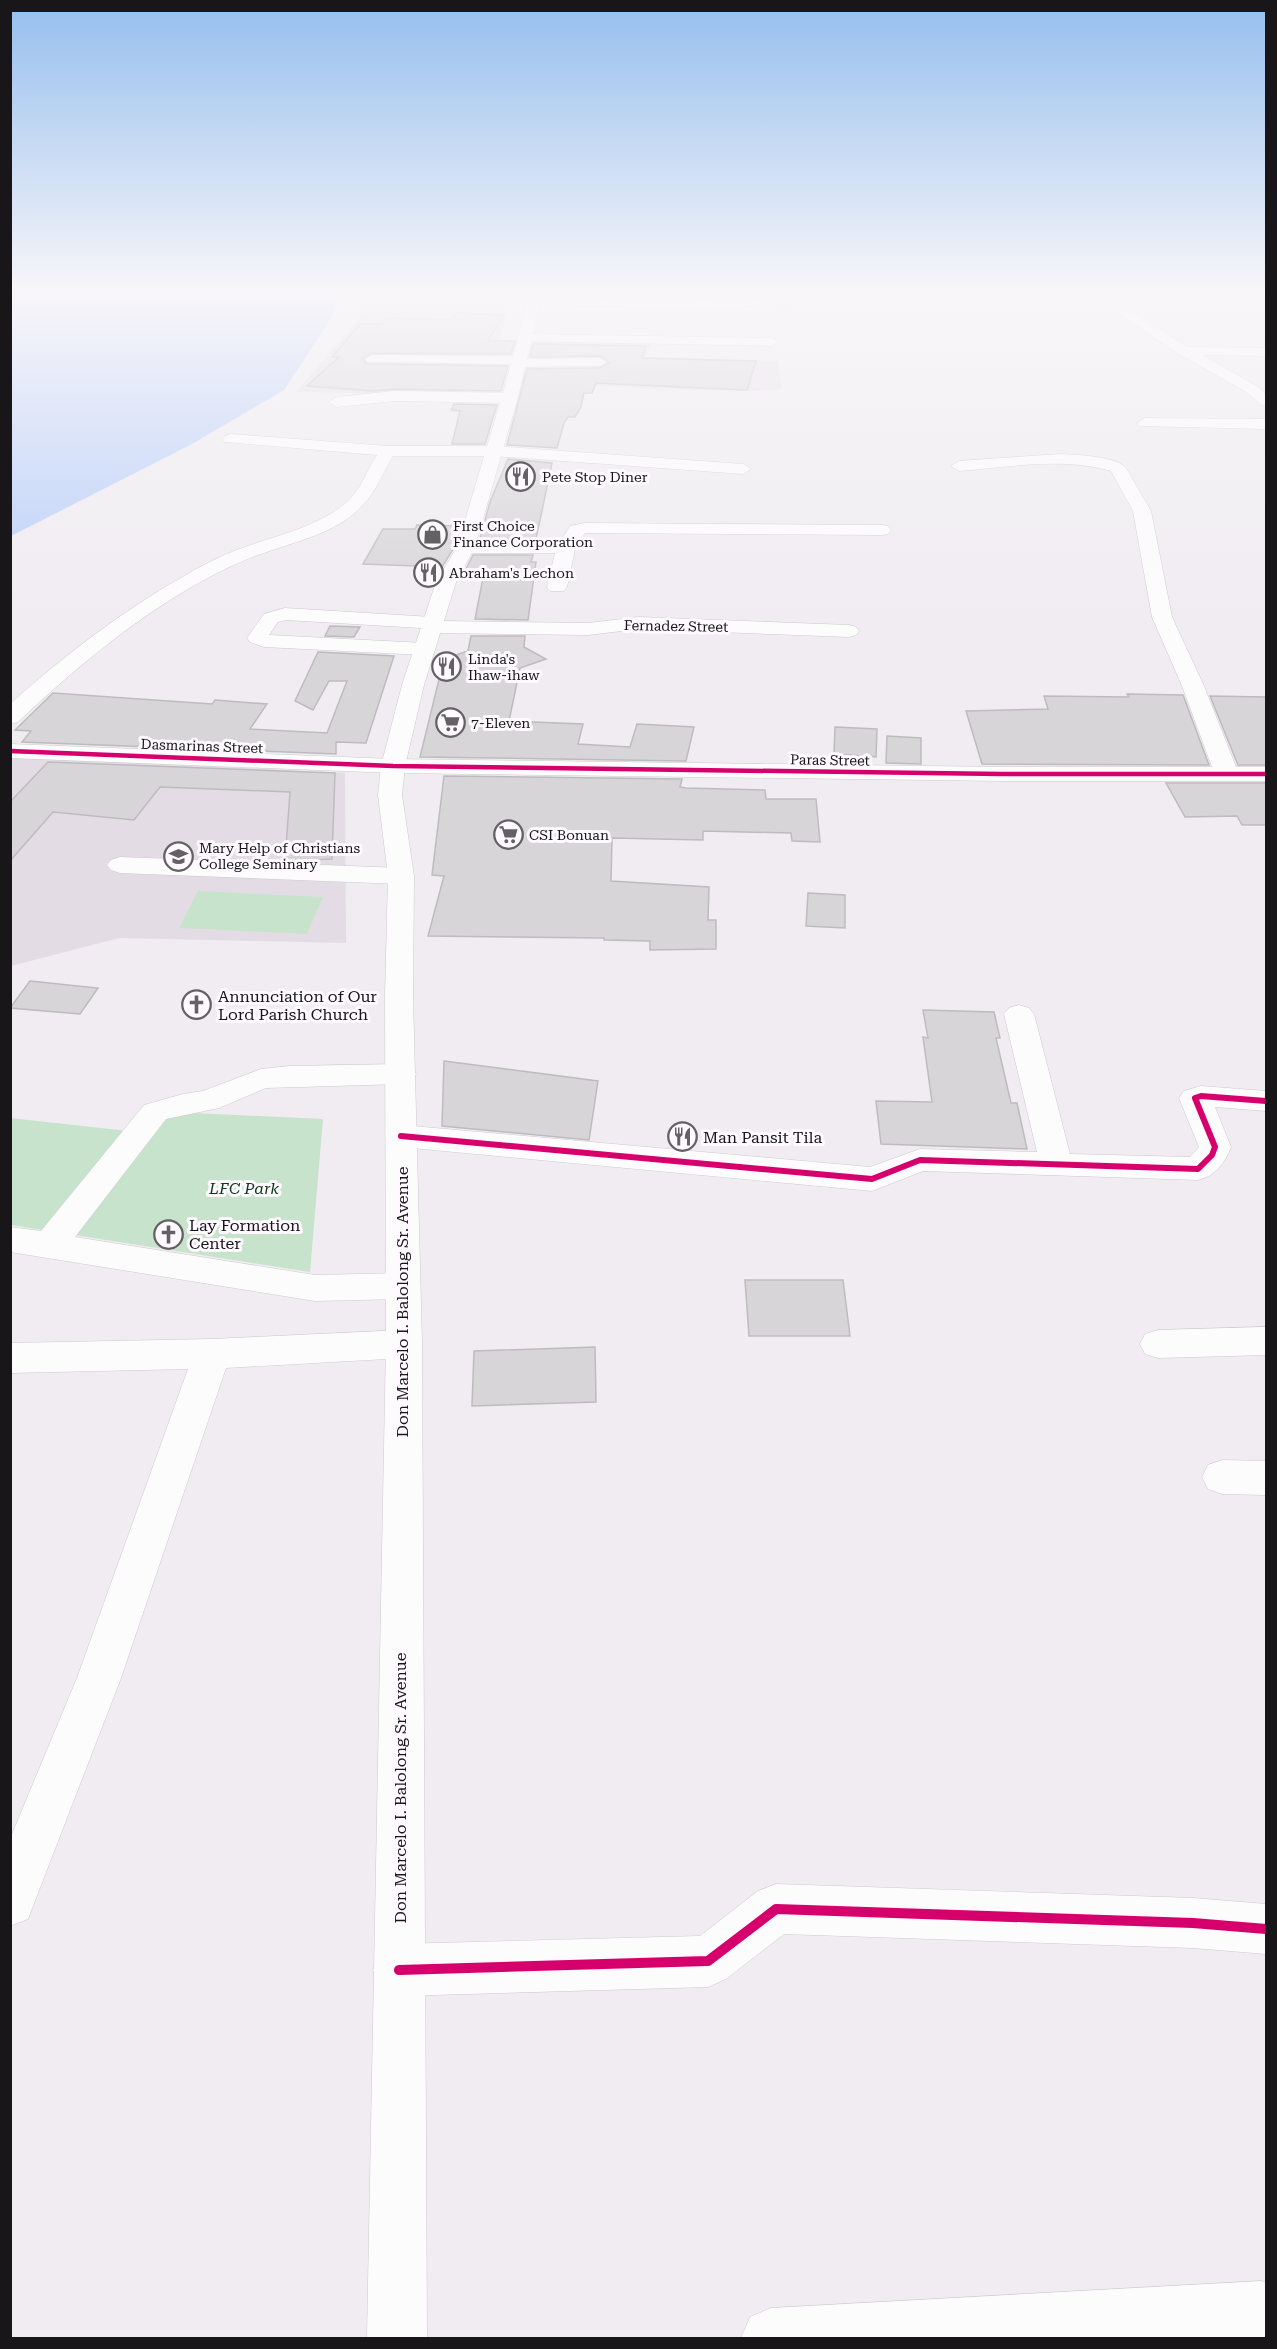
<svg xmlns="http://www.w3.org/2000/svg" width="1277" height="2349" viewBox="0 0 1277 2349" font-family="'Roboto Serif',serif">
	<style>
		.built { fill: #e4dce5 }
		.green { fill: #c7e3cc }
		.water { fill: #b8cef8 }
		.building { fill: #d8d5d8; stroke: #bebbbf; stroke-width: 1.5 }
		.lines { fill: none; stroke-linecap: round; stroke-linejoin: round }
		.minor-casing { stroke: #cccacd; stroke-width: 1 }
		.major-casing { stroke: #cccacd; stroke-width: 1 }
		.minor { fill: #fdfcfd; fill-rule: evenodd }
		.major { fill: #fdfcfd; fill-rule: evenodd }
		.cycleway-far2-casing { stroke: #fdf9fe; stroke-width: 8 }
		.cycleway-far1-casing { stroke: #fdf9fe; stroke-width: 10 }
		.cycleway-casing { stroke: #fdf9fe; stroke-width: 14 }
		.cycleway-far2 { stroke: #d6006c; stroke-width: 4.5 }
		.cycleway-far1 { stroke: #d6006c; stroke-width: 6 }
		.cycleway { stroke: #d6006c; stroke-width: 10 }
		.labels { text-anchor: middle; stroke-width: 6; stroke-linejoin: round; paint-order: stroke }
		.far-poi-label { font-size: 14px; fill: #181619; stroke: #fdf9fe; text-anchor: start }
		.far-street-label { font-size: 14px; fill: #181619; stroke: #fdf9fe }
		.poi-label { font-size: 16px; fill: #181619; stroke: #fdf9fe; text-anchor: start }
		.park-label { font-size: 16px; font-style: italic; fill: #0d3818; stroke: #fdf9fe }
		.street-label { font-size: 16px; fill: #181619; stroke: #fdf9fe }
	</style>
	<rect width="100%" height="100%" fill="#f0ecf1"/>
	<path class="built" d="M365,311H507L486,395L296,392Z
		M534,340L652,343L645,357L777,361L782,389L757,391L699,390L521,382Z
		M13,756L345,773L346,943L119,938L11,966L10,759Z"/>
	<path class="green" d="M198,891L323,897L307,934L179,928Z
		M171,1112L323,1119L310,1272L11,1225L10,1118L155,1134Z"/>
	<path class="water" d="M11,289H341L332,317L284,390L192,444L11,536Z"/>
	<path class="building" d="M457,313L504,315L488,341H515L511,354L372,353L364,357L363,360L367,364L508,366L501,391L395,389L373,391L307,386L339,357H332L360,324H381L387,318L451,320Z
		M533,344L646,346L642,358L756,361L747,390L596,383L592,393H584L581,407L575,417H568L564,423L557,448L507,445L527,369L600,368L609,363L600,356L530,357Z
		M454,404L497,405L485,444H452L460,411L451,410Z
		M508,459L552,463L536,539H480L490,502Z
		M417,525L461,526L455,546L439,572H414L416,566L363,564L383,529H415Z
		M473,555H533L531,562H536L528,620L475,619L484,573H464Z
		M330,626L360,627L354,637L325,636Z
		M471,636H525L524,647L546,659L520,668L509,721L583,724L578,744L630,747L637,724L694,727L686,761L420,757L444,659L468,651Z
		M318,652L394,656L366,743L336,742V754L22,742L31,731L15,730L53,693L212,704L215,700L267,704L250,729L327,733L347,681H329L313,710L295,701Z
		M1127,694L1183,695L1209,765L982,764L966,711L1048,709L1044,696L1129,697Z
		M1210,696L1266,697V765H1238Z
		M835,727L877,729L876,757L834,754Z
		M887,736L921,738V764L886,763Z
		M48,762L335,773L332,859L285,861L290,792L160,787L134,820L53,812L10,861V802Z
		M444,776L682,779L680,787L686,788L765,790L766,799H816L820,842L792,841L791,833L703,831V840L612,838L611,881L709,887L708,920H716V949L650,950V941L604,940V938L428,936L444,876L432,875Z
		M1166,783H1266V825H1242L1237,816L1185,817Z
		M808,893L845,895V928L806,926Z
		M30,981L98,988L80,1014L10,1008Z
		M923,1010L994,1012L1000,1038H996L1011,1103H1017L1027,1149L881,1144L876,1101L932,1102L923,1037L928,1038Z
		M444,1061L598,1081L589,1140L442,1126Z
		M745,1280H843L850,1336H749Z
		M595,1347L596,1402L472,1406L474,1351Z"/>
	<g class="lines">
		<defs>
			<path id="minor" d="M1082,289H1097L1109,297H1211L1210,294L1216,290H1266V298H1225L1224,302L1213,305H1121L1187,347L1266,348V356L1202,355L1258,387L1266,394V406L1261,405L1248,393L1179,354Z
				M818,295L824,299L823,302L711,308L533,305L527,301L533,297L711,300Z
				M524,334L771,338L778,342L771,346L519,341L517,338L519,335Z
				M372,355L519,356L525,359L600,358L607,362L600,366L518,367L512,364L367,362L365,359Z
				M395,391L510,393L518,398L510,403L395,401L337,407L329,402L337,397Z
				M1145,418L1266,419V429L1139,426L1137,423Z
				M231,434L388,446H493L743,464L751,469L743,474L493,456H393C383,472 376,492 362,506C337,533 297,541 264,553C243,560 222,570 202,581C134,619 74,669 18,722L10,724V704C65,655 122,611 186,575C206,563 227,553 248,546C282,534 320,526 348,501C361,489 367,470 377,455L225,442L223,439L225,436Z
				M1061,454C1077,455 1116,456 1126,468L1151,511L1172,617L1204,686L1236,767H1266V781H1001L393,773L10,758V744L393,759L1001,767H1212L1182,686L1152,617L1133,511L1111,471C1062,457 1009,467 959,471L951,466L959,461Z
				M585,523L882,525L888,526L891,530L888,534L882,535L585,533L575,549L567,587L564,591H550L547,587L555,553H466L459,551L457,547L459,543L466,541L560,542L570,526Z
				M285,608L432,617L441,621L588,623L639,617L849,625L856,627L859,631L856,635L849,637L639,629L588,635L430,633L421,628L286,620L278,622L269,635L424,643L431,645L434,649L431,653L424,655L264,647L250,642L247,638L264,614Z
				M120,857L401,868L410,870L414,876L410,882L401,884L120,873L111,870L107,865L111,860Z
				M1019,1005L1029,1008L1034,1014L1070,1154L1190,1157L1199,1147L1179,1098L1184,1091L1201,1086L1266,1091V1111L1215,1107L1231,1147C1225,1163 1215,1176 1198,1180L923,1171L872,1191L401,1147L390,1144L385,1136L390,1128L401,1125L870,1167L920,1149L1037,1152L1004,1014L1009,1008Z
				M401,1064L412,1067L416,1074L412,1081L401,1084L266,1088L219,1108L166,1119L75,1237L315,1275L402,1273L415,1277L420,1286L415,1295L402,1299L315,1301L10,1252V1227L41,1231L144,1105L183,1094L203,1091L261,1069L290,1066Z
				M1266,1327V1355L1158,1358L1145,1354L1140,1344L1145,1334L1158,1330Z
				M404,1330L417,1334L422,1344L417,1354L404,1358L226,1368L121,1678L28,1919L10,1926V1839L77,1678L188,1369L10,1373V1343L212,1339Z
				M1222,1460L1266,1461V1495L1222,1494L1208,1489L1202,1477L1208,1465Z
				M776,1884L1193,1898L1266,1904V1954L1193,1948L784,1934L726,1979L708,1987L399,1996L381,1988L373,1970L381,1952L399,1944L700,1936L758,1891Z
				M1262,2281L1266,2283V2338H741L750,2317L771,2308Z"/>
			<path id="major" d="M531,289H543L519,393L475,547L456,582L424,685L405,766L402,795L414,876L413,997L422,1344L427,2338H367L386,1344L385,997L388,876L378,795L381,766L402,685L436,582L457,547L503,393Z"/>
		</defs>
		<use href="#minor" class="minor-casing"/>
		<use href="#major" class="major-casing"/>
		<use href="#minor" class="minor"/>
		<use href="#major" class="major"/>
		<defs>
			<path id="cycleway-far2" d="M10,751L393,766L1001,774H1266"/>
			<path id="cycleway-far1" d="M401,1136L872,1179L920,1160L1198,1169L1212,1155L1215,1147L1195,1098L1201,1096L1266,1101"/>
			<path id="cycleway" d="M399,1970L708,1961L776,1909L1193,1923L1266,1929"/>
		</defs>
		<use href="#cycleway-far2" class="cycleway-far2-casing"/>
		<use href="#cycleway-far1" class="cycleway-far1-casing"/>
		<use href="#cycleway" class="cycleway-casing"/>
		<use href="#cycleway-far2" class="cycleway-far2"/>
		<use href="#cycleway-far1" class="cycleway-far1"/>
		<use href="#cycleway" class="cycleway"/>
	</g>
	<linearGradient id="sky" x2="0" y2="1"><stop stop-color="#95beee"/><stop offset="0.47" stop-color="#f8f6f9"/><stop offset="1" stop-color="#f8f6f9" stop-opacity="0"/></linearGradient>
	<rect width="1277" height="618" fill="url(#sky)"/>
	<defs>
		<symbol id="restaurant-ring" viewBox="-11 -11 22 22"><circle r="9.5" fill="#fdf9fe" stroke="#646165" stroke-width="1.5"/><path d="M-5-6h1v4h1v-4h1v4h1v-4h1v5L-1.5 .5V6h-2V.5L-5-1ZM5-6V6H3V1.5H1.5Q1.5-4 5-6Z" fill="#646165"/></symbol>
		<symbol id="shop-ring" viewBox="-11 -11 22 22"><circle r="9.5" fill="#fdf9fe" stroke="#646165" stroke-width="1.5"/><path d="M-5-2.5h2.3a2.7 3.5 0 0 1 5.4 0H5L5.5 6h-11ZM-1.5-2.5h3a1.5 2.3 0 0 0-3 0Z" fill="#646165"/></symbol>
		<symbol id="supermarket-ring" viewBox="-11 -11 22 22"><circle r="9.5" fill="#fdf9fe" stroke="#646165" stroke-width="1.5"/><path d="M-6-5.5h2.5l.6 2H6L4.5 2H-2.5L-4.4-4H-6ZM-1.5 3.2a1.3 1.3 0 1 0 .1 0ZM3 3.2a1.3 1.3 0 1 0 .1 0Z" fill="#646165"/></symbol>
		<symbol id="university-ring" viewBox="-11 -11 22 22"><circle r="9.5" fill="#fdf9fe" stroke="#646165" stroke-width="1.5"/><path d="M0-5L7-2L0 1L-7-2ZM-4 1L0 2.5L4 1V4Q0 6-4 4Z" fill="#646165"/></symbol>
		<symbol id="church-ring" viewBox="-11 -11 22 22"><circle r="9.5" fill="#fdf9fe" stroke="#646165" stroke-width="1.5"/><path d="M-1.2-6h2.4v3.5h3.3v2.4h-3.3V6h-2.4V-.1h-3.3v-2.4h3.3Z" fill="#646165"/></symbol>
	</defs>
	<g fill-rule="evenodd">
		<use href="#restaurant-ring" x="504" y="460" width="33" height="33"/>
		<use href="#shop-ring" x="416" y="518" width="33" height="33"/>
		<use href="#restaurant-ring" x="412" y="556" width="33" height="33"/>
		<use href="#restaurant-ring" x="430" y="650" width="33" height="33"/>
		<use href="#supermarket-ring" x="434" y="706" width="33" height="33"/>
		<use href="#supermarket-ring" x="492" y="818" width="33" height="33"/>
		<use href="#university-ring" x="162" y="840" width="33" height="33"/>
		<use href="#church-ring" x="180" y="988" width="33" height="33"/>
		<use href="#restaurant-ring" x="666" y="1120" width="33" height="33"/>
		<use href="#church-ring" x="152" y="1218" width="33" height="33"/>
	</g>
	<g class="labels">
		<g class="far-poi-label">
			<text x="542" y="482">Pete Stop Diner</text>
			<text x="453" y="531">First Choice<tspan x="453" dy="16">Finance Corporation</tspan></text>
			<text x="449" y="578">Abraham's Lechon</text>
			<text x="468" y="664">Linda's<tspan x="468" dy="16">Ihaw-ihaw</tspan></text>
			<text x="471" y="728">7-Eleven</text>
			<text x="529" y="840">CSI Bonuan</text>
			<text x="199" y="853">Mary Help of Christians<tspan x="199" dy="16">College Seminary</tspan></text>
		</g>
		<g class="far-street-label">
			<text transform="translate(676 626) rotate(1)" y="5">Fernadez Street</text>
			<text transform="translate(202 746) rotate(2)" y="5">Dasmarinas Street</text>
			<text transform="translate(830 760) rotate(1)" y="5">Paras Street</text>
		</g>
		<g class="poi-label">
			<text x="218" y="1002">Annunciation of Our<tspan x="218" dy="18">Lord Parish Church</tspan></text>
			<text x="703" y="1143">Man Pansit Tila</text>
			<text x="189" y="1231">Lay Formation<tspan x="189" dy="18">Center</tspan></text>
		</g>
		<g class="park-label">
			<text x="244" y="1194">LFC Park</text>
		</g>
		<g class="street-label">
			<text transform="translate(402 1302) rotate(-90)" y="6">Don Marcelo I. Balolong Sr. Avenue</text>
			<text transform="translate(400 1788) rotate(-90)" y="6">Don Marcelo I. Balolong Sr. Avenue</text>
		</g>
	</g>
	<rect width="1277" height="2349" fill="none" stroke="#181619" stroke-width="24"/>
</svg>
